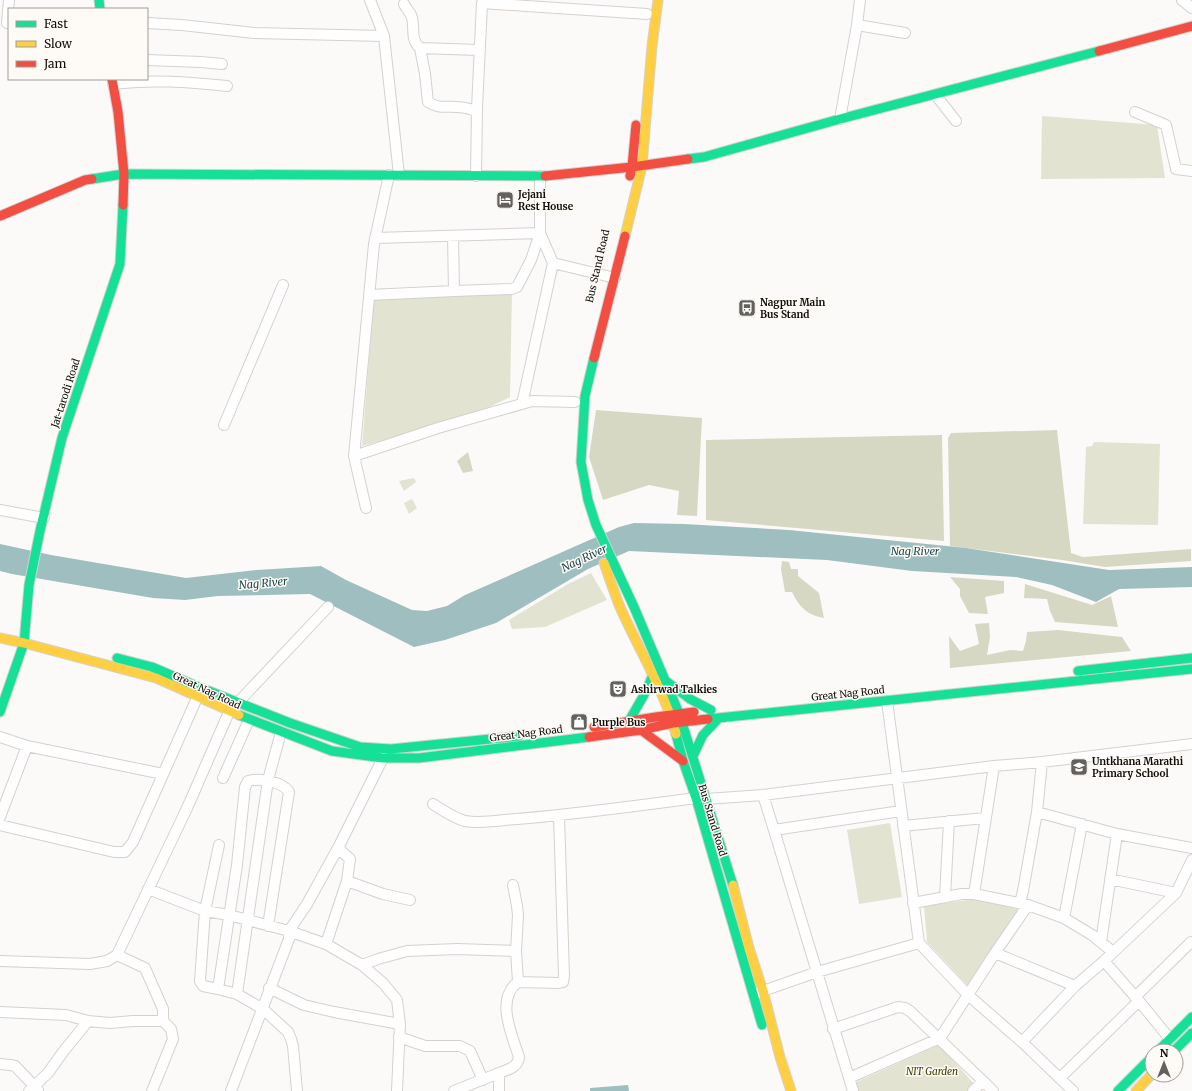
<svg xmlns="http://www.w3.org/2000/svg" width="1192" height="1091" viewBox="0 0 1192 1091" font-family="Merriweather,serif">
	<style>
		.green { fill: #e2e3d1 }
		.forest { fill: #d6d8c3 }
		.water { fill: #9ebebf }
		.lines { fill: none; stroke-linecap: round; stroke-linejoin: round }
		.street-casing { stroke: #d4d1cf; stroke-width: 12 }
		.fast-casing { stroke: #d4d1cf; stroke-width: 11 }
		.slow-casing { stroke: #d4d1cf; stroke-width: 11 }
		.jam-casing { stroke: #d4d1cf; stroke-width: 11 }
		.street { stroke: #fffefe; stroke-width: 10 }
		.fast { stroke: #16e098; stroke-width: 9 }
		.slow { stroke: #ffcf43; stroke-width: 9 }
		.jam { stroke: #f24e42; stroke-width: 9 }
		.labels { text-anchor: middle; stroke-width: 3; stroke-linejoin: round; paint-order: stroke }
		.poi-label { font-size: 10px; font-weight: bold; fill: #100d0a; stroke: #fefaf6; text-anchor: start }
		.street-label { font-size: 10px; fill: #100d0a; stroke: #fefaf6 }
		.park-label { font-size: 10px; font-style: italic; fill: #3b3f00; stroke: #fefaf6 }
		.water-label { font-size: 11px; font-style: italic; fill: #1b484a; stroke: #fefaf6 }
	</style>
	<rect width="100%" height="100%" fill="#fcfaf8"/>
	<path class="green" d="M1042,116L1157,125L1165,178L1041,179Z
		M512,292L510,397L473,415L362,446L374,298Z
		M1094,442L1160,444L1158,525L1083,524L1086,447L1092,446Z
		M414,478L416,482L404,491L399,481Z
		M412,499L417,508L409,514L404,503Z
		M591,573L607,600L545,627L512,629L509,620L568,584Z
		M890,823L902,897L859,904L847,830Z
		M975,899L1021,910L969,987L927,942L924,906Z
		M939,1045L977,1087L973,1091H857L854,1083Z"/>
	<path class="forest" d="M596,410L702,418L697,516L677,515L679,491L649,485L603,500L589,457Z
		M1057,430L1071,553L1083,557L1191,549V561L1105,567L1062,560L950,546L948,438L951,433Z
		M942,435L944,541L706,520V440Z
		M468,452L473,471L463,473L457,461Z
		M782,561L789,562L791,569H798V576L819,593L824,618C807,615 799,607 792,592H785L781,569Z
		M950,577L1004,581V593L985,597L988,614L969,613L960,596V589Z
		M1025,584L1092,605L1111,596L1118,627L1055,622L1050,611L1047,599L1024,598Z
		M989,623L990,637L987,655L1010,650L1023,651L1026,641L1027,632L1058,630L1122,637L1131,651L950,668L949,636L960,651L979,644L975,624Z"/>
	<path class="water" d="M634,523L684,524L789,530L966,548L1109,570L1192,567V587L1119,589L1096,602L1052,585L1016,577L912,571L827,560L629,551L588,569L496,623L445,640L414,647L310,594L218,596L185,600L153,598L12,574L0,571V544L51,555L186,578L257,570L321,566L346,580L412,610L427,611L447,606L465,595L619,527Z
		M628,1085L629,1091H590V1088Z"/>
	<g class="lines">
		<defs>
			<path id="street" d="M370,0L384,36L399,175
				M1182,0L1192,8
				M404,4C405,7 409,11 411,15C416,26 409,39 420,48
				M7,23L9,0
				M147,23L182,25L254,33L384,36
				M857,25L905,33
				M147,60L201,62L222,64
				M113,84C151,79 189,82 227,86
				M938,98L956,121
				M477,111C470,109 464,107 457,107C445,106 439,109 428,102L425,74L420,48L479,50
				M1135,112L1166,125L1176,169L1192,171
				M840,119L857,25L860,0
				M389,175L374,244L354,456L438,428L532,401L575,402
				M476,176L477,108L482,3L647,14
				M540,176V233L553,263
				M453,236L454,291
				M369,295L454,291L512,289L517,287L531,260L540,233L375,238
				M522,404L553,263L615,278
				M224,425L283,285
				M354,456L366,508
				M0,510L44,518
				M887,701L919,943L968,995L1022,1042L1073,1091
				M0,737L27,746L163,774
				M223,778L249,720
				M763,795L774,830L901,811
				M433,804C442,810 454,818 465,821C481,824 501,820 517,819C577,814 636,806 696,798L706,799L763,795L994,766L1042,762L1192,744
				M1037,812L1117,834L1192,848
				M0,817L27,746
				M0,825L114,852H125L133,842L197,698
				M903,826L985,818
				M774,830C800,917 826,1004 853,1091
				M1110,879L1176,893
				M347,881L383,894L410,900
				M513,885L517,906L518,915L516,951L518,982
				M148,889L205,911L229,915L289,931L326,944L362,965L383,983L397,1000L400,1024L397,1091
				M974,894L994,766
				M945,897L949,821
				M913,903L962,894H974L1028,905L1064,918L1092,935L1113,952
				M1020,903L1023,891L1037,812L1042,762
				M1064,918L1082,824
				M268,926L289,792C282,781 259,778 248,781L245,787L237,865L218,989L237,994L263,1009L288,1032L291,1039L293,1046L297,1091
				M1101,942L1117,834
				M326,944L347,881L350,859L338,848
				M995,953L1075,986
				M117,955L145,968L163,1009V1021
				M0,961L90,964L107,961L117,955L188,806L229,712L328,607
				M1104,961L1139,1001L1170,1039
				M362,965L378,959L407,951L457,949L516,951
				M269,988L304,1005L334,1012L400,1024
				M218,989L203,986L200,981L205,911L219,845
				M757,993L817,972L919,943
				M237,994L268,780L281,732
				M1135,997L1191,942
				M0,1012L66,1015L88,1021L110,1023L133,1021H163L171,1029L173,1039L152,1091
				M833,1029L898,1007L905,1008L911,1012L983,1081L973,1091
				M399,1037L425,1046H460L470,1051L483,1080
				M1022,1042L1075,986L1104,961L1176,893L1192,860
				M0,1064L10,1065L15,1066L38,1090
				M499,1073C508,1069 518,1068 519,1057C512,1035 495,999 518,982L559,983L563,982L564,976L559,815
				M849,1078L940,1038L995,953L1028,905
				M1060,1078L1139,1001
				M983,1081L993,1091
				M29,1091L48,1073L63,1052L88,1021
				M231,1091L289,939V931L307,904L338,848L383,758
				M454,1091L499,1073V1091"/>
			<path id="fast" d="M99,0L100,9
				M688,159L704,157L840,119L1099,51
				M92,179L124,174L545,176
				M594,358L585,396L581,462L588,500L596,525L634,607L679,713L733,885
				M117,658L152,667L194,685L290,723L360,747L391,749L519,736
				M1078,671L1192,658
				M666,681L690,699L711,710
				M0,712L24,643L29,585L40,531L62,438L120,264L123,205
				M239,715L332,751L383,758H419L589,737
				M708,719L1192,669
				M629,721L644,695L653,675
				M676,734L683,761L696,798L762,1025
				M693,756L703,735L719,718
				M1158,1051L1192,1017
				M1174,1051L1192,1033
				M1118,1091L1152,1057"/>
			<path id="slow" d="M625,236L642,166L652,46L658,0
				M604,563C609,577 614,592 620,607C638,648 664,690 676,734
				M0,638L24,643L156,678L239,715
				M733,885L749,948L763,991L780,1057L791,1091
				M1136,1091L1152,1074"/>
			<path id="jam" d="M1099,51L1192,26
				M112,79L118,112L124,174L123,205
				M545,176L632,167L688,159
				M630,176L632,167L636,125
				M0,216L85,180L92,179
				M594,358L625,236
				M594,727L656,717L694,712
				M641,730L683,761
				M589,737L641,730L673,723L708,719"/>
		</defs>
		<use href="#street" class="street-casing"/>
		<use href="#fast" class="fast-casing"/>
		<use href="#slow" class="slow-casing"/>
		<use href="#jam" class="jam-casing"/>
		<use href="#street" class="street"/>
		<use href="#fast" class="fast"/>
		<use href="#slow" class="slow"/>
		<use href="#jam" class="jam"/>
	</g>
	<defs>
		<symbol id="hotel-square" viewBox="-11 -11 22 22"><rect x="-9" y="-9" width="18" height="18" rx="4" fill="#63605d" stroke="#fefaf6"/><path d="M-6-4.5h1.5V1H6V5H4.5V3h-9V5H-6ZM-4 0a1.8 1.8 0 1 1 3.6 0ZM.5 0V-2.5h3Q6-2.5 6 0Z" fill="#fff"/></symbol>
		<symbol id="bus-square" viewBox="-11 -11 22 22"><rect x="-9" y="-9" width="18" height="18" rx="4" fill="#63605d" stroke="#fefaf6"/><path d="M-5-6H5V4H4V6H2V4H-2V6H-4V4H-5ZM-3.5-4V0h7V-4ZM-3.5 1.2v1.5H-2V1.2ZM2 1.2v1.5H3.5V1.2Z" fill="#fff"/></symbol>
		<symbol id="theatre-square" viewBox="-11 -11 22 22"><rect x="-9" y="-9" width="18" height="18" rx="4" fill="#63605d" stroke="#fefaf6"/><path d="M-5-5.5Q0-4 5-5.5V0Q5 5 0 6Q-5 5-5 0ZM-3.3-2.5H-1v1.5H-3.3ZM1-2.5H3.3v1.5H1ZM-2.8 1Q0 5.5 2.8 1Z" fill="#fff"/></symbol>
		<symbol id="shop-square" viewBox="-11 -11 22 22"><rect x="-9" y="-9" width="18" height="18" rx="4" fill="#63605d" stroke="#fefaf6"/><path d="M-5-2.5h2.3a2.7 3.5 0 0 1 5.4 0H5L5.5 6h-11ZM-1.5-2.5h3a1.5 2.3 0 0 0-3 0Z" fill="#fff"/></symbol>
		<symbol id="school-square" viewBox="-11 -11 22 22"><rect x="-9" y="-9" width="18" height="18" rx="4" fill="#63605d" stroke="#fefaf6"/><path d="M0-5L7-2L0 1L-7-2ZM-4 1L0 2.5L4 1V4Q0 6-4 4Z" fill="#fff"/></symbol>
	</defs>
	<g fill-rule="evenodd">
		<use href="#hotel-square" x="495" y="190" width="20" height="20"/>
		<use href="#bus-square" x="737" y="298" width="20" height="20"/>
		<use href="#theatre-square" x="608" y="679" width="20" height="20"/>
		<use href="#shop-square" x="569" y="712" width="20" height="20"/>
		<use href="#school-square" x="1069" y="757" width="20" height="20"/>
	</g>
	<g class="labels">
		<g class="poi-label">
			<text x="518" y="198">Jejani<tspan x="518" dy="12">Rest House</tspan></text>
			<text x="760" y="306">Nagpur Main<tspan x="760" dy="12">Bus Stand</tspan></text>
			<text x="631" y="693">Ashirwad Talkies</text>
			<text x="592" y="726">Purple Bus</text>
			<text x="1092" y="765">Untkhana Marathi<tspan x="1092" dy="12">Primary School</tspan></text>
		</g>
		<g class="street-label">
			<text transform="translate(597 266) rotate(-77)" y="4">Bus Stand Road</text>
			<text transform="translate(65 393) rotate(-72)" y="4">Jat-tarodi Road</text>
			<text transform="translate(207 690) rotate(25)" y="4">Great Nag Road</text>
			<text transform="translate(848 693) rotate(-6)" y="4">Great Nag Road</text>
			<text transform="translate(526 733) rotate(-7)" y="4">Great Nag Road</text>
			<text transform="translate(713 820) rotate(73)" y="4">Bus Stand Road</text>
		</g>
		<g class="park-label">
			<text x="932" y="1075">NIT Garden</text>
		</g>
		<g class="water-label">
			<text x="915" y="555">Nag River</text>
			<text transform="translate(584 558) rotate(-25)" y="4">Nag River</text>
			<text transform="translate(263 583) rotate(-5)" y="4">Nag River</text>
		</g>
	</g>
	<rect x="8" y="8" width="140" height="72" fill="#fefaf6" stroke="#9f9b98"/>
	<rect x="16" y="21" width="20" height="6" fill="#16e098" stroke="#9f9b98"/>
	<text x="44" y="28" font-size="12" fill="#100d0a">Fast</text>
	<rect x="16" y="41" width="20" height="6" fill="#ffcf43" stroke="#9f9b98"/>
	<text x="44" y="48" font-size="12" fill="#100d0a">Slow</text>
	<rect x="16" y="61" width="20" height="6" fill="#f24e42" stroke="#9f9b98"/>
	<text x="44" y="68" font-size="12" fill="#100d0a">Jam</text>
	<g transform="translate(1164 1063)"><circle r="19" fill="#fefaf6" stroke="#9f9b98"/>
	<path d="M0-3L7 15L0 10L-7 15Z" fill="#63605d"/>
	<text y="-6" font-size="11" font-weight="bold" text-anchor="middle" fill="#100d0a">N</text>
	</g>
</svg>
